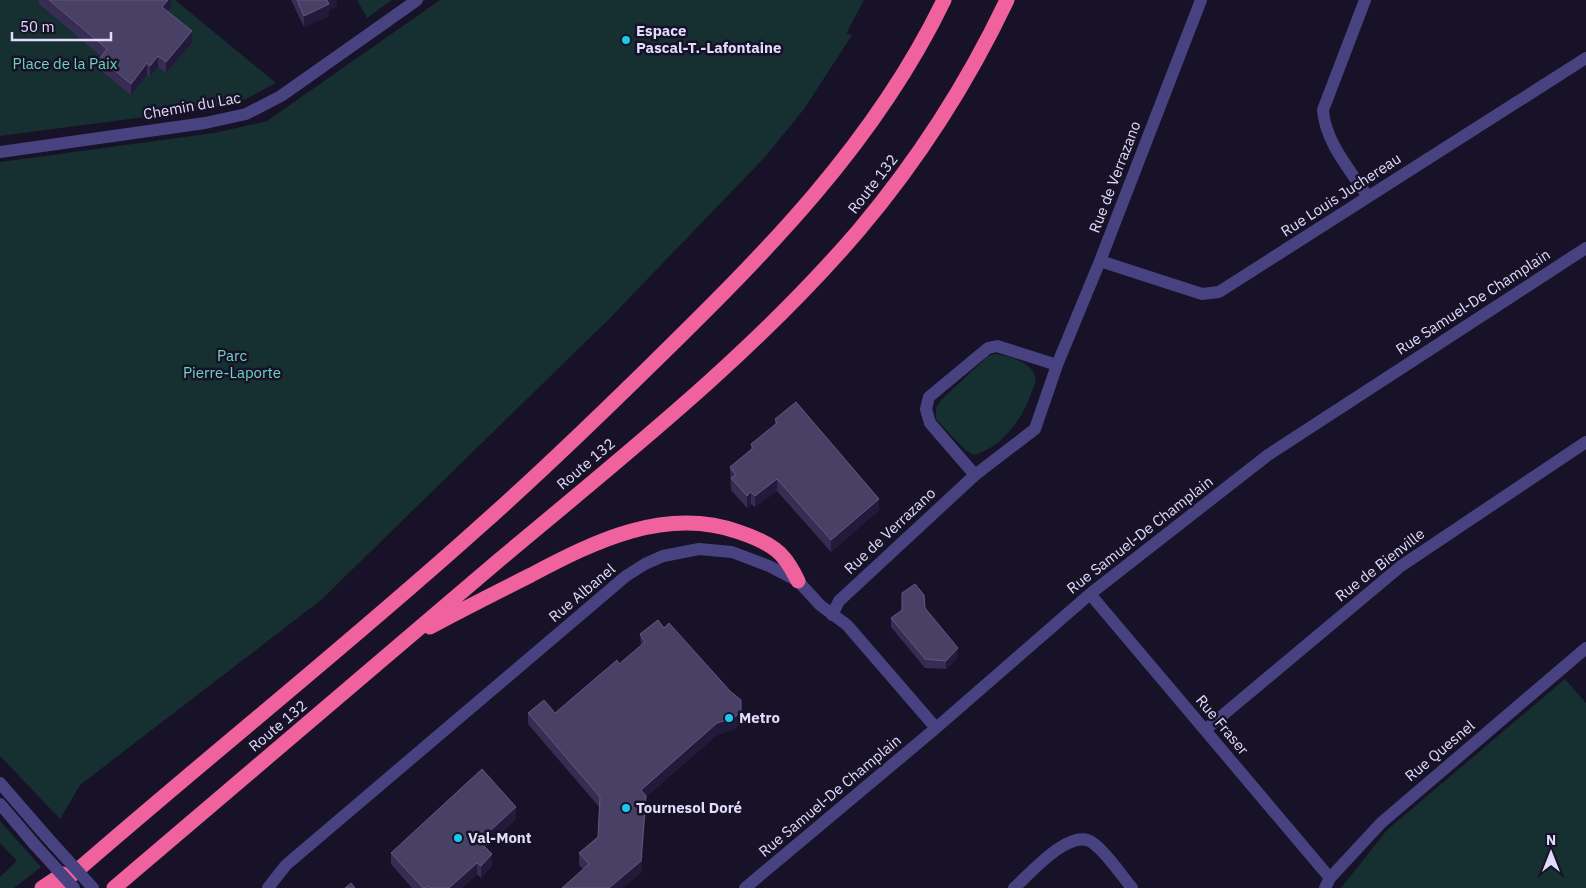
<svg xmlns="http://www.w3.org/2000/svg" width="1586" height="888" viewBox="0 0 1586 888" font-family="'IBM Plex Sans',sans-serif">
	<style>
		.green { fill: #162f30 }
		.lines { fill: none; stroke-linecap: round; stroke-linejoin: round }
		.minor { stroke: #484281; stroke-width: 12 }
		.tertiary { stroke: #484281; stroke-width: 12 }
		.motorway { stroke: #f0629d; stroke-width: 15 }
		.tertiary-bridge { stroke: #484281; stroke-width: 12 }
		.wall { fill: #372d53 }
		.shaded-wall { fill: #221a3a }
		.building { fill: #494065; stroke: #61587d }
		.poi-dot { fill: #1ac8e9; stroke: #171227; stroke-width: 2 }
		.labels { text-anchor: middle; stroke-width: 5; stroke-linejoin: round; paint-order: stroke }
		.poi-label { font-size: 15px; font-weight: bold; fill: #e1dbfc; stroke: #171227; text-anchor: start }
		.park-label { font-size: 15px; fill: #6dd6c2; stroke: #171227 }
		.street-label { font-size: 15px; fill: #e1dbfc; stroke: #171227 }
	</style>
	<rect width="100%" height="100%" fill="#171227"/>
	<path class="green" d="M0,0H175L276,83L244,100L206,109L0,136Z
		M357,0H392L367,18Z
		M440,0H864L846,34L852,35L804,109L765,157L609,319L321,600L80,785L60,819L0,756V162L214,133L267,121Z
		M996,354C1009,356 1031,362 1035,376C1037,381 1034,387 1032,391C1024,417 1002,448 974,455L965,450L936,419V407L941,400L988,356Z
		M1565,679L1586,703V888H1341L1387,830Z
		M0,821L41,867L14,888H0V877L17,861L0,843Z"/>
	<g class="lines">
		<path class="minor" d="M1365,0L1323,110C1325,142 1351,171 1368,197
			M0,152L205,123L246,114L281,96L417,0
			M1100,261L1202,294L1219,292L1586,58
			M975,475L930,423L926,409L929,397L988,348L997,346L1057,365
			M1090,594L1330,878
			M832,615L839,601L975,475L1035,429L1057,365L1100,261L1201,0
			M1205,730L1401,566L1586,442
			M268,888L286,865L626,576L645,564L663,556L699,549L732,552L769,566L798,581L820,605L847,625L936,728
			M745,888L936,728L1090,594L1268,455L1586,248
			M1014,888C1030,874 1071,826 1093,843C1107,853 1121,875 1132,888
			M1325,888L1330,878L1381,823L1586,648"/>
		<path class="tertiary" d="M0,783L46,836
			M0,804L35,845"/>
		<path class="motorway" d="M430,627C463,609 497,592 531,575C595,541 666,506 739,532C754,537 774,545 784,558C790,565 794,573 798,581
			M42,888L63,874
			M57,888C195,767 340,652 477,529C537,476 595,420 652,364C765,253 874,145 944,0
			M114,888C242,779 370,670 498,561C622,457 753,354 859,230C918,160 968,82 1007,0"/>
		<path class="tertiary-bridge" d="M46,836L93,888
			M35,845L74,888"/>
	</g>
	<path class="wall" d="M39,0H171V8L168,12L192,43L166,73L158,67L150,77L147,75L131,95L100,70V58L101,56L39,4Z
		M291,0H337V6L329,10V16L304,27Z
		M775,419L879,510L831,552L777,491L755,507L751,504L747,508L731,490L730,467L751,450V444L775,425Z
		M925,608L958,657L946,669L925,668L891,627V618Z
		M664,628L741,722L734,729L717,735L646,797V807L641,873L583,869L579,865V853L598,837L600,808L528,724V713H555L619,664L641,646L640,634Z
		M516,819L485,847L492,866L481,878L477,874L462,888H412L391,864V853Z"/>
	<path class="shaded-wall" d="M168,0H171V8L162,18V7Z
		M327,0H337V6L329,10V16L304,27V16Z
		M192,31V43L166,73V62Z
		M158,56V67L150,77V66Z
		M147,63V75L131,95V84Z
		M777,479V491L755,507V496Z
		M751,492V504L747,508V496Z
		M879,499V510L831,552V540Z
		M958,648V657L946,669V661Z
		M741,711V722L734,729L717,735L646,797V807L641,873L623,888H609L641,790L717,723Z
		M516,807V819L479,852V841Z
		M492,854V866L481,878V866Z
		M477,863V874L462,888H449Z"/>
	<path class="building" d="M49,0H168L162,7L192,31L166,62L158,56L150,66L147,63L131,84L100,58L107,49Z
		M297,0H327L329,4L304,16Z
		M796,402L879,499L831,540L777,479L755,496L751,492L747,496L731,478L736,475L730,467L753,448L751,444L777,423L775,419Z
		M915,584L924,595L925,608L958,648L946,661L925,659L891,618L902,610V593Z
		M658,620L664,628L669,623L730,691L741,700V711L734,718L717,723L641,790L646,796L641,861L609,888H562L589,864L579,853L598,837L600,797L528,713L544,700L555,713L617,660L619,664L645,642L640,634Z
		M482,769L516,807L479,841L492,854L481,866L477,863L449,888H430L428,886L426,888H423L391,853Z
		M351,883L355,888H345Z"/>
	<g class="poi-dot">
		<circle cx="626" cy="40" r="5"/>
		<circle cx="729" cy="718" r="5"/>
		<circle cx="626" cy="808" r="5"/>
		<circle cx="458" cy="838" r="5"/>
	</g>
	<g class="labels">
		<g class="poi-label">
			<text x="636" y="36">Espace<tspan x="636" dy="17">Pascal-T.-Lafontaine</tspan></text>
			<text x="739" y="723">Metro</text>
			<text x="636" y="813">Tournesol Doré</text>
			<text x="468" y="843">Val-Mont</text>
		</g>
		<g class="park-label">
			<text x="65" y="69">Place de la Paix</text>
			<text x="232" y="361">Parc<tspan x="232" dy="17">Pierre-Laporte</tspan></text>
		</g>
		<g class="street-label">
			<text transform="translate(192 106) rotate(-10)" y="5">Chemin du Lac</text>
			<text transform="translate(1115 177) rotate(-69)" y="5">Rue de Verrazano</text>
			<text transform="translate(873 184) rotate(-52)" y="5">Route 132</text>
			<text transform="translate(1341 195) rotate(-33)" y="5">Rue Louis Juchereau</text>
			<text transform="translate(1473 302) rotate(-33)" y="5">Rue Samuel-De Champlain</text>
			<text transform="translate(586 464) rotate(-40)" y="5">Route 132</text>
			<text transform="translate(890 531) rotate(-43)" y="5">Rue de Verrazano</text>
			<text transform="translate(1140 535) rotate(-38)" y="5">Rue Samuel-De Champlain</text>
			<text transform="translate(1380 565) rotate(-38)" y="5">Rue de Bienville</text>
			<text transform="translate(582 593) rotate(-40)" y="5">Rue Albanel</text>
			<text transform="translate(1222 725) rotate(50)" y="5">Rue Fraser</text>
			<text transform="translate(278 726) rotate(-40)" y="5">Route 132</text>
			<text transform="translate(1440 751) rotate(-40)" y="5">Rue Quesnel</text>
			<text transform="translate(830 796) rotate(-40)" y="5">Rue Samuel-De Champlain</text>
		</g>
	</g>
	<g transform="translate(1551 853)" stroke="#171227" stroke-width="4" paint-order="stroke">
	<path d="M0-4L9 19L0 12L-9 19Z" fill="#e1dbfc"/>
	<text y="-8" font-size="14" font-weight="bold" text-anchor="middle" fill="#e1dbfc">N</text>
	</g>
	<path d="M12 32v8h99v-8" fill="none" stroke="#e1dbfc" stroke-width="2.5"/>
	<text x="20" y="32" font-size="15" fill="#e1dbfc" stroke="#171227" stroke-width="4" paint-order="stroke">50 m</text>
</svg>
